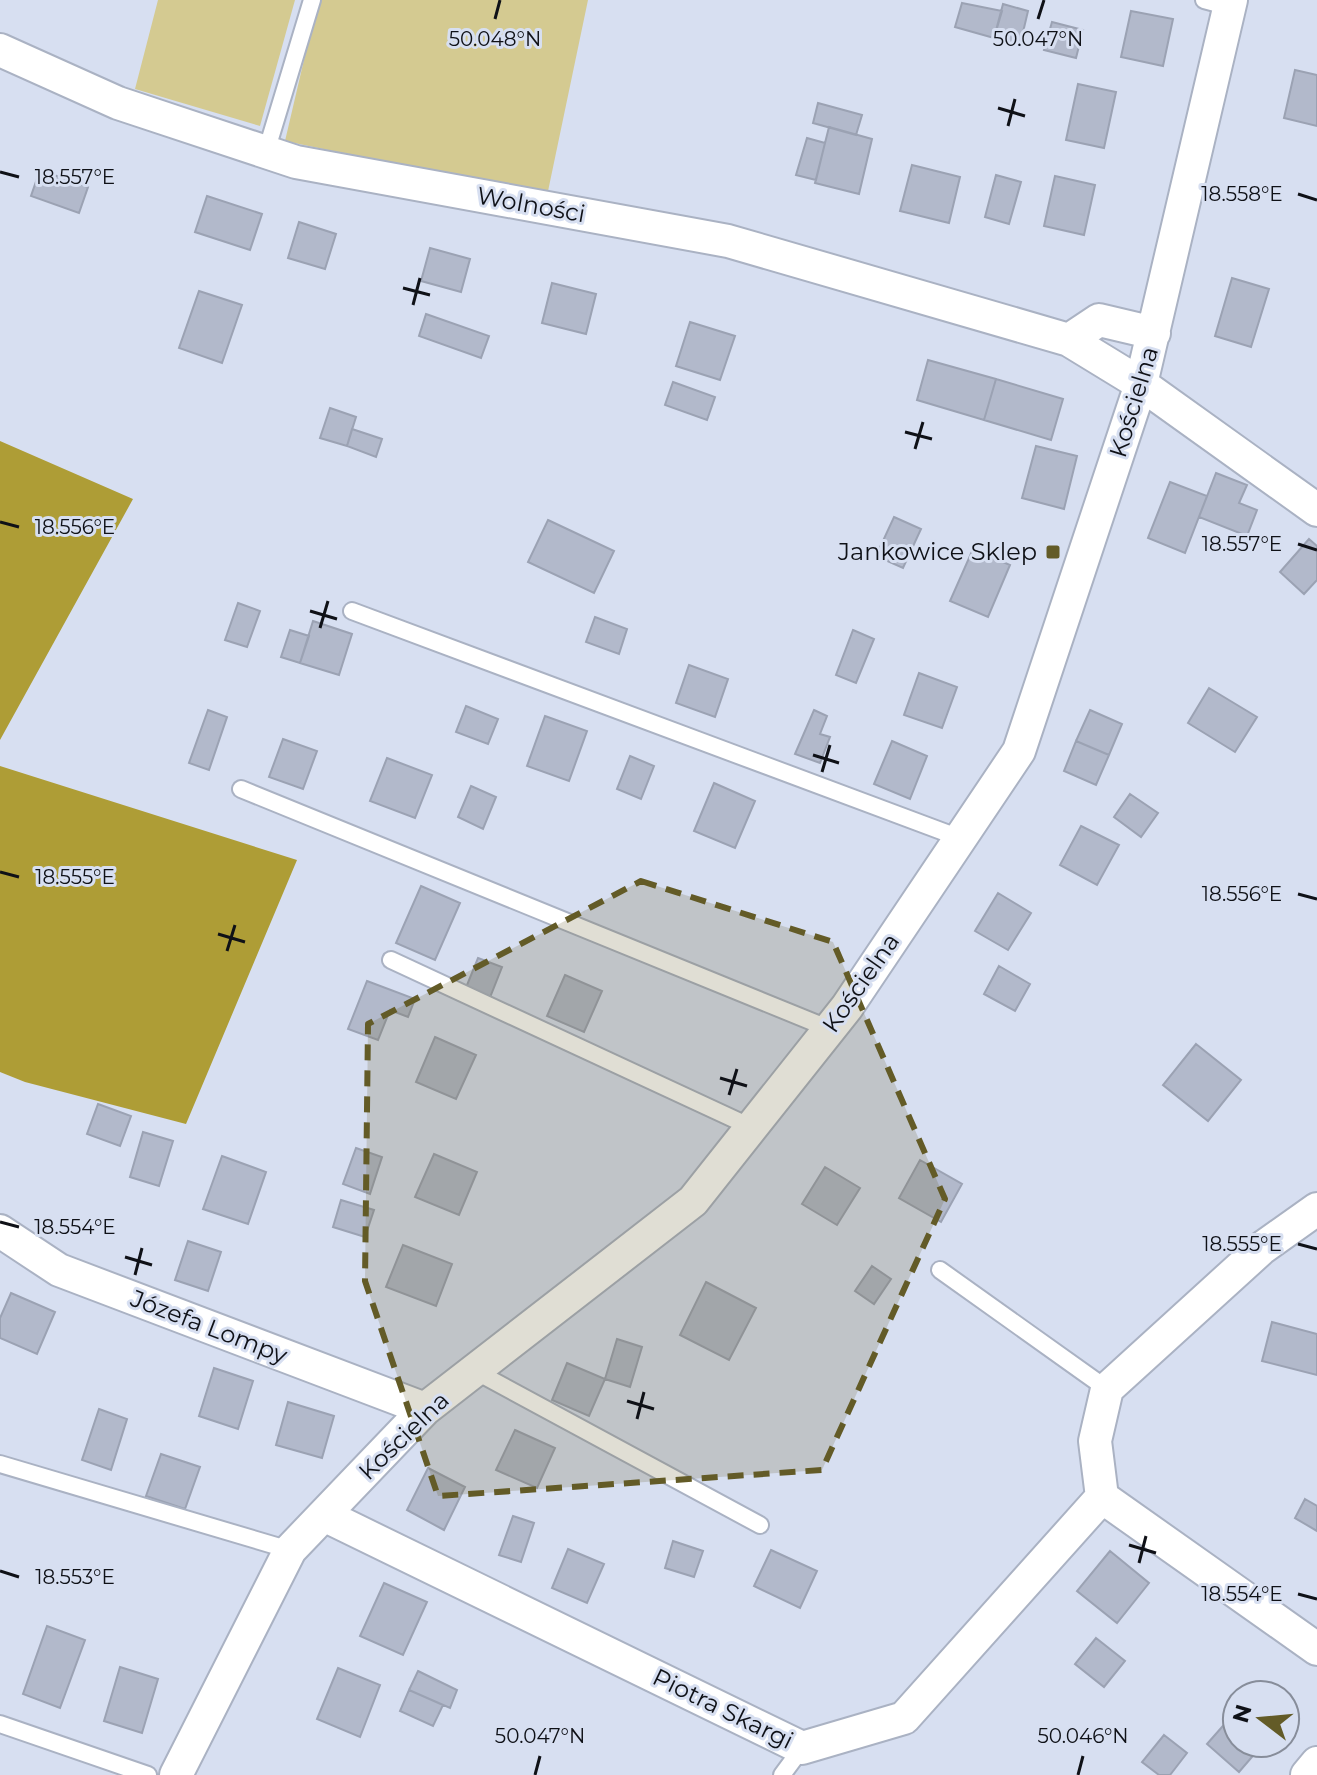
<svg xmlns="http://www.w3.org/2000/svg" width="1317" height="1775" viewBox="0 0 1317 1775" font-family="Montserrat,sans-serif">
	<style>
		.green { fill: #d4ca91 }
		.forest { fill: #ae9d36 }
		.building { fill: #b2b9cb; stroke: #9ba2b3; stroke-width: 2 }
		.lines { fill: none; stroke-linecap: round; stroke-linejoin: round }
		.lane-casing { stroke: #aab2c3; stroke-width: 20 }
		.street-casing { stroke: #aab2c3; stroke-width: 36 }
		.lane { stroke: #fff; stroke-width: 16 }
		.street { stroke: #fff; stroke-width: 32 }
		.marked { fill: #635b27; fill-opacity: 0.2; stroke: #635b27; stroke-width: 6; stroke-dasharray: 16 10; stroke-linejoin: round }
		.ticks { fill: none; stroke: #0f1117; stroke-width: 3 }
		.poi-dot { fill: #635b27; stroke: #d7dff1; stroke-width: 3 }
		.labels { text-anchor: middle; stroke-width: 6; stroke-linejoin: round; paint-order: stroke }
		.street-label { font-size: 24px; fill: #0f1117; stroke: #d7dff1 }
		.poi-label { font-size: 24px; fill: #0f1117; stroke: #d7dff1; text-anchor: end }
		.ticks-label { font-size: 20px; text-anchor: middle; fill: #0f1117; stroke: #d7dff1; stroke-width: 6; stroke-linejoin: round; paint-order: stroke }
	</style>
	<rect width="100%" height="100%" fill="#d7dff1"/>
	<path class="green" d="M158,0H295L260,126L135,89Z
		M318,0H588L547,196L285,141Z"/>
	<path class="forest" d="M0,441L133,499L0,740Z
		M0,766L297,860L186,1124L25,1082L0,1072Z"/>
	<path class="building" d="M962,3L1002,11L994,38L955,27Z
		M1003,4L1028,11L1020,45L994,38Z
		M1131,11L1173,19L1163,66L1121,57Z
		M1052,22L1083,30L1076,58L1044,50Z
		M1295,70L1317,75V126L1284,118Z
		M1078,84L1116,92L1104,148L1066,140Z
		M818,103L862,115L856,135L813,123Z
		M829,127L872,139L859,194L815,183Z
		M807,138L825,143L816,180L796,175Z
		M912,165L960,177L949,223L900,211Z
		M40,170L88,187L79,213L31,196Z
		M996,175L1021,182L1009,224L985,217Z
		M1055,176L1095,185L1084,235L1044,226Z
		M207,196L262,214L250,250L195,232Z
		M299,222L336,234L325,269L288,258Z
		M430,248L470,259L461,292L421,281Z
		M1232,278L1269,289L1251,347L1215,336Z
		M552,283L596,294L586,334L542,323Z
		M199,291L242,305L222,363L179,348Z
		M426,314L489,336L481,358L419,336Z
		M690,322L735,336L720,380L676,366Z
		M928,360L996,379L984,420L917,400Z
		M996,379L1063,399L1051,440L984,420Z
		M673,382L715,397L707,420L665,405Z
		M330,408L356,417L347,446L320,438Z
		M352,429L382,439L376,457L347,446Z
		M1036,446L1077,456L1064,509L1022,498Z
		M1216,473L1247,485L1239,503L1257,510L1247,536L1199,517Z
		M1170,482L1207,496L1185,553L1148,538Z
		M894,517L921,529L903,568L876,556Z
		M548,520L614,551L594,593L528,562Z
		M1309,539L1317,546V580L1304,594L1280,572Z
		M973,549L1010,565L988,617L950,601Z
		M238,603L260,611L247,647L225,640Z
		M595,617L627,629L619,654L586,642Z
		M313,621L352,634L339,675L300,663Z
		M290,630L309,636L300,663L281,657Z
		M853,630L874,639L856,683L836,675Z
		M689,665L728,679L715,717L676,703Z
		M919,673L957,687L942,728L904,715Z
		M1209,688L1257,717L1235,752L1188,723Z
		M466,706L498,719L488,744L456,732Z
		M208,710L227,717L209,770L189,763Z
		M814,710L827,716L820,734L830,737L820,763L795,754Z
		M1090,710L1122,724L1109,755L1076,741Z
		M545,716L587,731L569,781L527,766Z
		M283,739L317,751L303,789L269,777Z
		M892,741L927,756L910,799L874,784Z
		M1076,741L1109,755L1096,785L1064,771Z
		M630,756L654,766L641,799L617,789Z
		M387,758L432,775L415,818L370,801Z
		M714,783L755,801L735,848L694,831Z
		M471,786L496,797L483,829L458,817Z
		M1130,794L1158,813L1141,837L1114,817Z
		M1081,826L1119,845L1097,885L1060,865Z
		M421,886L460,903L435,960L396,943Z
		M998,893L1031,913L1008,950L975,931Z
		M478,958L502,967L489,1000L465,990Z
		M999,966L1030,984L1015,1011L984,994Z
		M565,975L602,991L584,1032L547,1016Z
		M367,981L415,999L408,1017L390,1010L378,1040L348,1029Z
		M435,1037L476,1055L456,1099L416,1082Z
		M1196,1044L1241,1080L1208,1121L1163,1085Z
		M98,1104L131,1116L120,1146L87,1134Z
		M143,1132L173,1141L159,1186L130,1177Z
		M356,1148L382,1157L370,1194L343,1184Z
		M434,1154L477,1172L459,1215L415,1197Z
		M222,1156L266,1172L248,1224L203,1209Z
		M920,1160L962,1184L941,1222L899,1198Z
		M825,1167L860,1188L837,1225L802,1204Z
		M341,1200L374,1210L365,1237L333,1227Z
		M188,1241L221,1252L208,1291L175,1280Z
		M403,1245L452,1264L436,1306L386,1287Z
		M872,1266L891,1279L874,1304L855,1291Z
		M706,1282L756,1308L729,1360L680,1335Z
		M11,1293L55,1312L37,1354L0,1338V1318Z
		M1272,1322L1317,1334V1375L1262,1361Z
		M617,1339L642,1347L630,1387L605,1379Z
		M567,1363L605,1379L589,1416L552,1400Z
		M214,1368L253,1381L238,1429L199,1416Z
		M288,1402L334,1416L322,1458L276,1445Z
		M99,1409L127,1419L111,1470L82,1460Z
		M515,1430L555,1448L537,1488L496,1470Z
		M161,1454L200,1467L185,1509L146,1496Z
		M428,1468L465,1487L444,1530L407,1510Z
		M1305,1499L1317,1506V1531L1295,1518Z
		M513,1516L534,1523L521,1562L499,1555Z
		M673,1541L703,1551L694,1577L665,1568Z
		M568,1549L604,1564L587,1603L552,1588Z
		M771,1550L817,1571L800,1608L754,1586Z
		M1110,1551L1149,1583L1117,1623L1077,1591Z
		M384,1583L427,1602L403,1655L360,1636Z
		M47,1626L85,1640L60,1708L23,1694Z
		M1096,1638L1125,1661L1104,1687L1075,1664Z
		M120,1667L158,1679L142,1733L104,1721Z
		M338,1668L380,1685L360,1737L317,1719Z
		M418,1671L457,1690L450,1708L409,1690Z
		M409,1690L443,1705L433,1726L400,1711Z
		M1237,1710V1743H1264L1239,1772L1207,1744Z
		M1164,1735L1187,1753L1170,1775H1159L1142,1762Z"/>
	<g class="lines">
		<defs>
			<path id="lane" d="M1204,0L1230,7
				M266,152L312,0
				M352,611L960,838
				M241,789L830,1029
				M391,960L751,1127
				M940,1270L1107,1389
				M475,1371L760,1525
				M0,1464L290,1550
				M0,1724L148,1775
				M782,1775L802,1748"/>
			<path id="street" d="M0,50L118,103L296,162L728,241L1069,340L1141,384L1317,510
				M1069,340L1099,320L1154,333
				M1317,1209L1262,1248L1107,1389L1095,1441L1102,1497L1317,1649
				M0,1231L59,1270L425,1409
				M324,1515L802,1748L904,1718L1102,1497
				M176,1775L290,1550L425,1409L693,1201L847,1007L1019,751L1141,384L1231,0
				M1307,1775L1317,1763"/>
		</defs>
		<use href="#lane" class="lane-casing"/>
		<use href="#street" class="street-casing"/>
		<use href="#lane" class="lane"/>
		<use href="#street" class="street"/>
	</g>
	<path class="marked" d="M641,881L833,942L945,1199L822,1470L438,1496L365,1281L368,1024Z"/>
	<path class="ticks" d="M495,19L500,0M1038,19L1044,0M998,108L1025,116M1008,126L1015,99M0,172L19,177M1298,194L1317,200M403,288L430,295M413,305L420,278M905,432L932,439M915,449L923,422M0,522L19,527M1298,544L1317,550M310,611L337,619M320,628L328,601M813,755L839,763M822,772L830,745M0,872L19,877M1298,894L1317,899M218,934L245,942M227,951L235,925M720,1078L747,1086M729,1095L737,1069M0,1222L19,1227M1298,1244L1317,1249M125,1257L152,1265M135,1275L142,1248M627,1401L654,1409M637,1419L644,1392M1129,1545L1156,1553M1139,1563L1146,1536M0,1571L19,1577M1298,1594L1317,1599M535,1775L540,1756M1078,1775L1083,1756"/>
	<rect class="poi-dot" x="1045" y="544" width="16" height="16" rx="4"/>
	<g class="labels">
		<g class="street-label">
			<text transform="translate(531 205) rotate(10)" y="8">Wolności</text>
			<text transform="translate(1134 402) rotate(-73)" y="8">Kościelna</text>
			<text transform="translate(861 983) rotate(-55)" y="8">Kościelna</text>
			<text transform="translate(209 1327) rotate(21)" y="8">Józefa Lompy</text>
			<text transform="translate(404 1436) rotate(-44)" y="8">Kościelna</text>
			<text transform="translate(723 1709) rotate(26)" y="8">Piotra Skargi</text>
		</g>
		<g class="poi-label">
			<text x="1037" y="560">Jankowice Sklep</text>
		</g>
	</g>
	<g class="ticks-label">
		<text x="495" y="46">50.048°N</text>
		<text x="1038" y="46">50.047°N</text>
		<text x="75" y="184">18.557°E</text>
		<text x="1242" y="201">18.558°E</text>
		<text x="75" y="534">18.556°E</text>
		<text x="1242" y="551">18.557°E</text>
		<text x="75" y="884">18.555°E</text>
		<text x="1242" y="901">18.556°E</text>
		<text x="75" y="1234">18.554°E</text>
		<text x="1242" y="1251">18.555°E</text>
		<text x="75" y="1584">18.553°E</text>
		<text x="1242" y="1601">18.554°E</text>
		<text x="540" y="1743">50.047°N</text>
		<text x="1083" y="1743">50.046°N</text>
	</g>
	<g transform="translate(1261 1719) rotate(286)"><circle r="38" fill="#d7dff1" stroke="#878d9a" stroke-width="2"/>
	<path d="M0-6L14 30L0 20L-14 30Z" fill="#635b27"/>
	<text y="-12" font-size="22" font-weight="bold" text-anchor="middle" fill="#0f1117">N</text>
	</g>
</svg>
